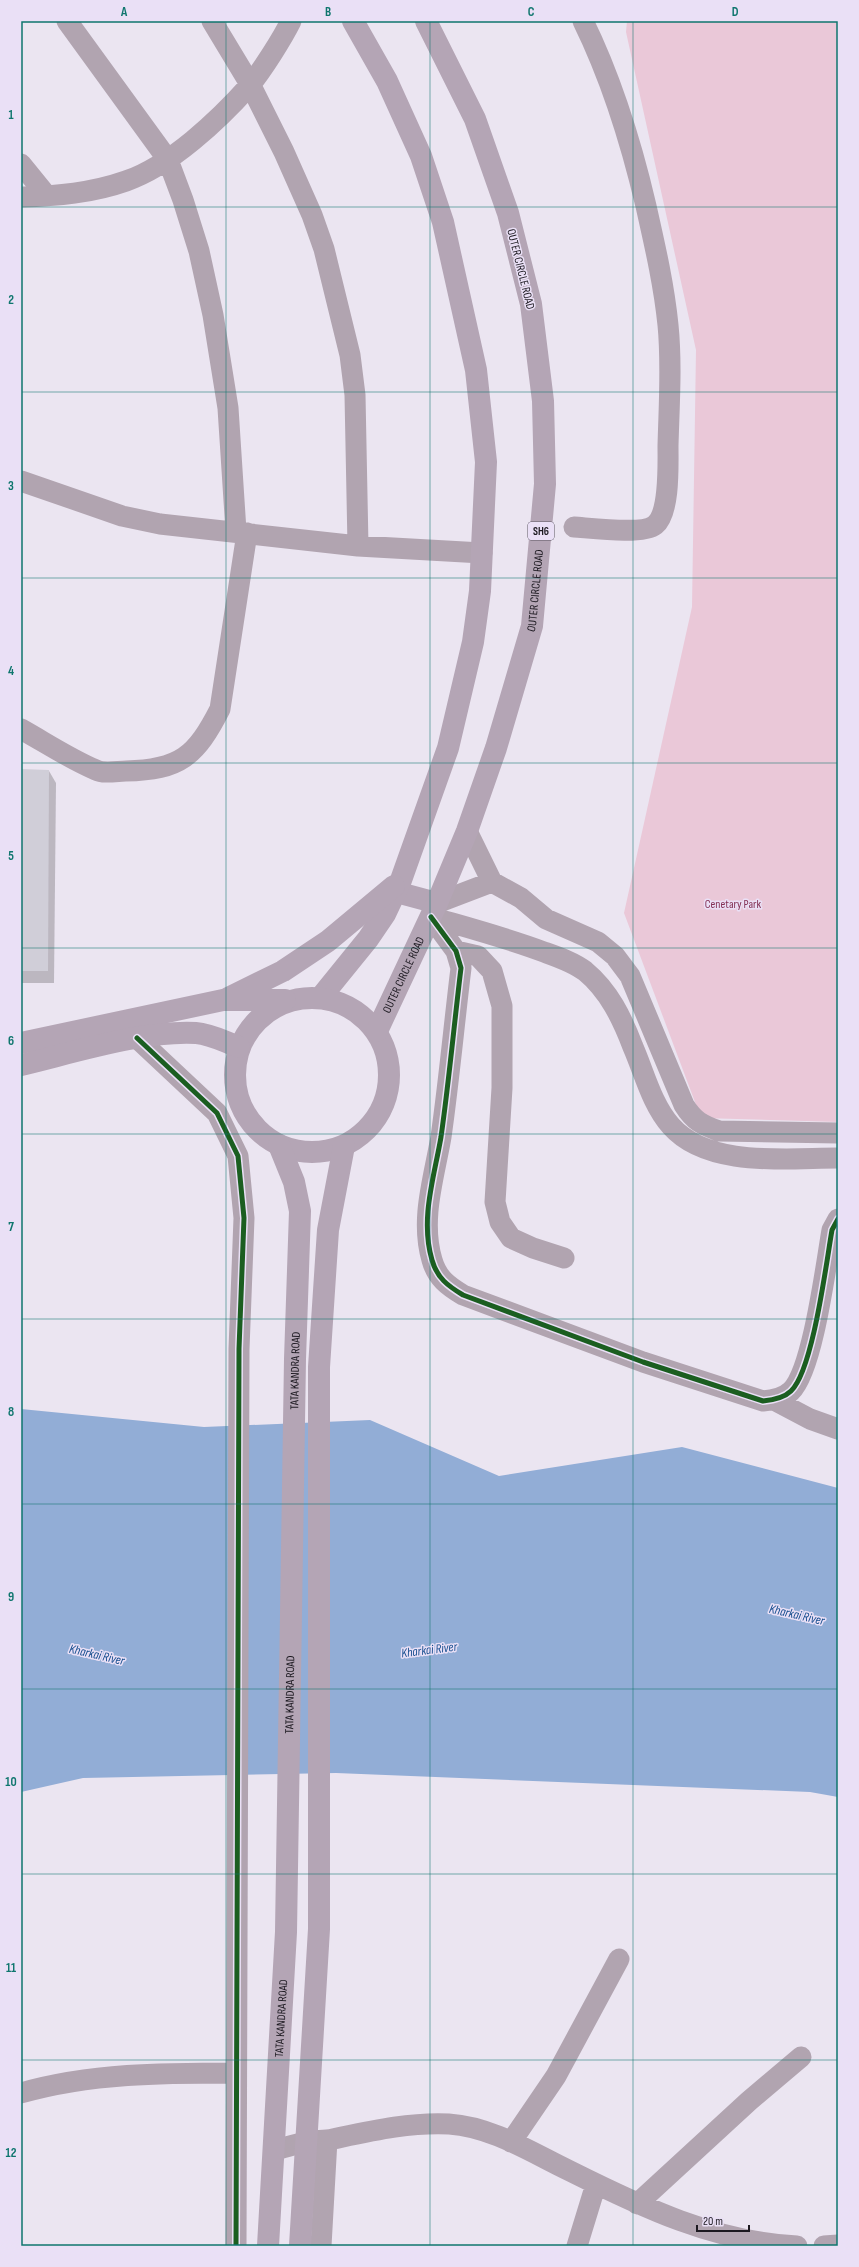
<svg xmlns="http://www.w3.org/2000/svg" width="859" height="2267" viewBox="0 0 859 2267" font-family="'Sofia Sans Condensed',sans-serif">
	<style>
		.green { fill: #eac8d8 }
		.water { fill: #92add6 }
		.shadow { fill: #0003 }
		.building { fill: #d0ced8 }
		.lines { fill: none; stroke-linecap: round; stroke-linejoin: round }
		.minor { stroke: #b1a4b0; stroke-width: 21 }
		.major { stroke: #b4a5b5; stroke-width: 22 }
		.cycleway-casing { stroke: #eae0f6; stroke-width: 8 }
		.cycleway { stroke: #1b5e20; stroke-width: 5 }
		.grid { fill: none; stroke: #0f766e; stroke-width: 1; stroke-opacity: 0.55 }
		.labels { text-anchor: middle; stroke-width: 3; stroke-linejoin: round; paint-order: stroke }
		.shield { fill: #eae0f6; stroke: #5a5560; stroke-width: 1 }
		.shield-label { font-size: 11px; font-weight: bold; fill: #1c1920 }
		.street-label { font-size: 12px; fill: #1c1920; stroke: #eae0f6 }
		.park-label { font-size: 12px; fill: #832f53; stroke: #eae0f6 }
		.water-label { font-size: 13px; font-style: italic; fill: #174e8f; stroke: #eae0f6 }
		.neatline { fill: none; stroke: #0f766e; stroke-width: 1.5 }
		.grid-label { font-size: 13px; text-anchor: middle; font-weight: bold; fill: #0f766e }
	</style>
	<rect width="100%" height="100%" fill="#ebe5f1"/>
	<path class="green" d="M627,21H838V1122L701,1118L624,913L692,607L696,350L626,32Z"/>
	<path class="water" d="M21,1409L204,1427L370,1420L499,1476L682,1447L838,1488V1797L810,1792L336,1773L83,1778L21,1792Z"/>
	<path class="shadow" d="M21,770L49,771L56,783L54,983H21Z"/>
	<path class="building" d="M21,769L49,770L48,971H21Z"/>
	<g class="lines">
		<path class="minor" d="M67,21L168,160L183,200L199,251L213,315L228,408L236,531
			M212,21L250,84L284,152L312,215L324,249L350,355L355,395L358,546
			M21,164L47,196
			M21,197C57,196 92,193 126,181C170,166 219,120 250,85C263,69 282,39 291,21
			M21,481L122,516L160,524L358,546L482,553
			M574,527C590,528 643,535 655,525C670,513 668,465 668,446C669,406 672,365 668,325C664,285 655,246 646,206C631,142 612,80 583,21
			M21,729C46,743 70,759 96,770C104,774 118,771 126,771C180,770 196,756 220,709L247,533
			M467,831L492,882L521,898L546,919L598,942L615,956L630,976L684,1105C694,1121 702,1125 719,1131L838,1133
			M437,903L492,882
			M431,917L456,951L461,968C454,1025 449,1081 441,1137C434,1178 420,1219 432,1260C437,1278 448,1286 463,1295L643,1362L763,1401C773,1400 784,1398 791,1391C813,1370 826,1264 832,1230L838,1219
			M431,917C469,928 507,938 544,952C558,957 573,962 585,971C609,991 622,1018 633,1047C644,1072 652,1105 671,1126C708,1168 787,1158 838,1158
			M456,951L478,956L492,971L502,1006V1088L495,1202L500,1222L511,1238L533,1248L564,1258
			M137,1038L217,1113L238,1156L244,1218L239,1349L236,2246
			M774,1400L810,1419L838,1429
			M21,2093C91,2073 163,2073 236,2073
			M511,2142L556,2076L619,1959
			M274,2150C284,2148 295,2144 306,2142C315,2140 324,2141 333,2139C371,2131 410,2122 449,2124C493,2127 532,2153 570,2171C642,2207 715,2242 797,2246
			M637,2204L749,2101L801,2057
			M321,2246L327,2140
			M577,2246L596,2184
			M824,2246L838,2245"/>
		<g class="major">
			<path d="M396,892L437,903"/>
			<path d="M321,997L368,939L385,914L401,880L448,748L473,642L480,591L486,462L476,370L443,222L421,156L387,81L353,21"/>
			<circle cx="312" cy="1075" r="77"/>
			<path d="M228,998L283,971L328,941L394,886"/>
			<path id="s1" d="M377,1031L437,903L467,831L496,748L532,626L545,484L543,401L531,304L508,213L475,119L426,21"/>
			<path d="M21,1043L223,1000H285"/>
			<path d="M21,1065C72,1053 144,1030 196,1033C211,1034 225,1042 239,1047"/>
			<path id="s2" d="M268,2246L286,1932L295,1359L300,1211L294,1182L279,1145"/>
			<path d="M300,2246L319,1929V1367L328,1230L344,1146"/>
		</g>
		<defs>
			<path id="cycleway" d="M431,917L456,951L461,968C454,1025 449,1081 441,1137C434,1178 420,1219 432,1260C437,1278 448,1286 463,1295L643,1362L763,1401C773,1400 784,1398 791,1391C813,1370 826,1264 832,1230L838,1219
				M137,1038L217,1113L238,1156L244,1218L239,1349L236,2246"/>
		</defs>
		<use href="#cycleway" class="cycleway-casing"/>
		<use href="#cycleway" class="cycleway"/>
	</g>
	<path class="grid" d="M226,21V2246M430,21V2246M633,21V2246M21,207H838M21,392H838M21,578H838M21,763H838M21,948H838M21,1134H838M21,1319H838M21,1504H838M21,1689H838M21,1874H838M21,2060H838"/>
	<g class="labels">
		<rect class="shield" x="528" y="522" width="26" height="18" rx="3"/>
		<g class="shield-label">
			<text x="541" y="535">SH6</text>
		</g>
		<g class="street-label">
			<text transform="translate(521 269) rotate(76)" y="4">OUTER CIRCLE ROAD</text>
			<text dy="4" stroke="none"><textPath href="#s1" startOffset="470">OUTER CIRCLE ROAD</textPath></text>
			<text dy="4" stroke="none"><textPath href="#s1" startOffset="62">OUTER CIRCLE ROAD</textPath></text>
			<text dy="4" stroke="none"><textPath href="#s2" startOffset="876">TATA KANDRA ROAD</textPath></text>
			<text dy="4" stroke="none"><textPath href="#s2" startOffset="552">TATA KANDRA ROAD</textPath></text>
			<text dy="4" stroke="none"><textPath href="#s2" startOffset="228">TATA KANDRA ROAD</textPath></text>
		</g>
		<g class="park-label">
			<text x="733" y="908">Cenetary Park</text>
		</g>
		<g class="water-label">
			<text transform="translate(797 1614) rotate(13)" y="5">Kharkai River</text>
			<text transform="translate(429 1649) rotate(-7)" y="5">Kharkai River</text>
			<text transform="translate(97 1654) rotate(13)" y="5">Kharkai River</text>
		</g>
	</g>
	<rect width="859" height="2267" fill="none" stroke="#eae0f6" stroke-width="44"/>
	<path d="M697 2225v6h52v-6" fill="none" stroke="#1c1920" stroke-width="2"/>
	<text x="703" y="2225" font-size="12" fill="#1c1920" stroke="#eae0f6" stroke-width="3" paint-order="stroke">20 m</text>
	<rect x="22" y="22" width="815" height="2223" class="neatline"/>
	<g class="grid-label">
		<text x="124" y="16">A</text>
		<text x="328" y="16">B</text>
		<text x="531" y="16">C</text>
		<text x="735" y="16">D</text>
		<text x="11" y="119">1</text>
		<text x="11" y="304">2</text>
		<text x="11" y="490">3</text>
		<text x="11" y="675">4</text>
		<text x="11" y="860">5</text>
		<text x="11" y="1045">6</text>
		<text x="11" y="1231">7</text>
		<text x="11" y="1416">8</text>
		<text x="11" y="1601">9</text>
		<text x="11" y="1786">10</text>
		<text x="11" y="1972">11</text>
		<text x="11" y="2157">12</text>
	</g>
</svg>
